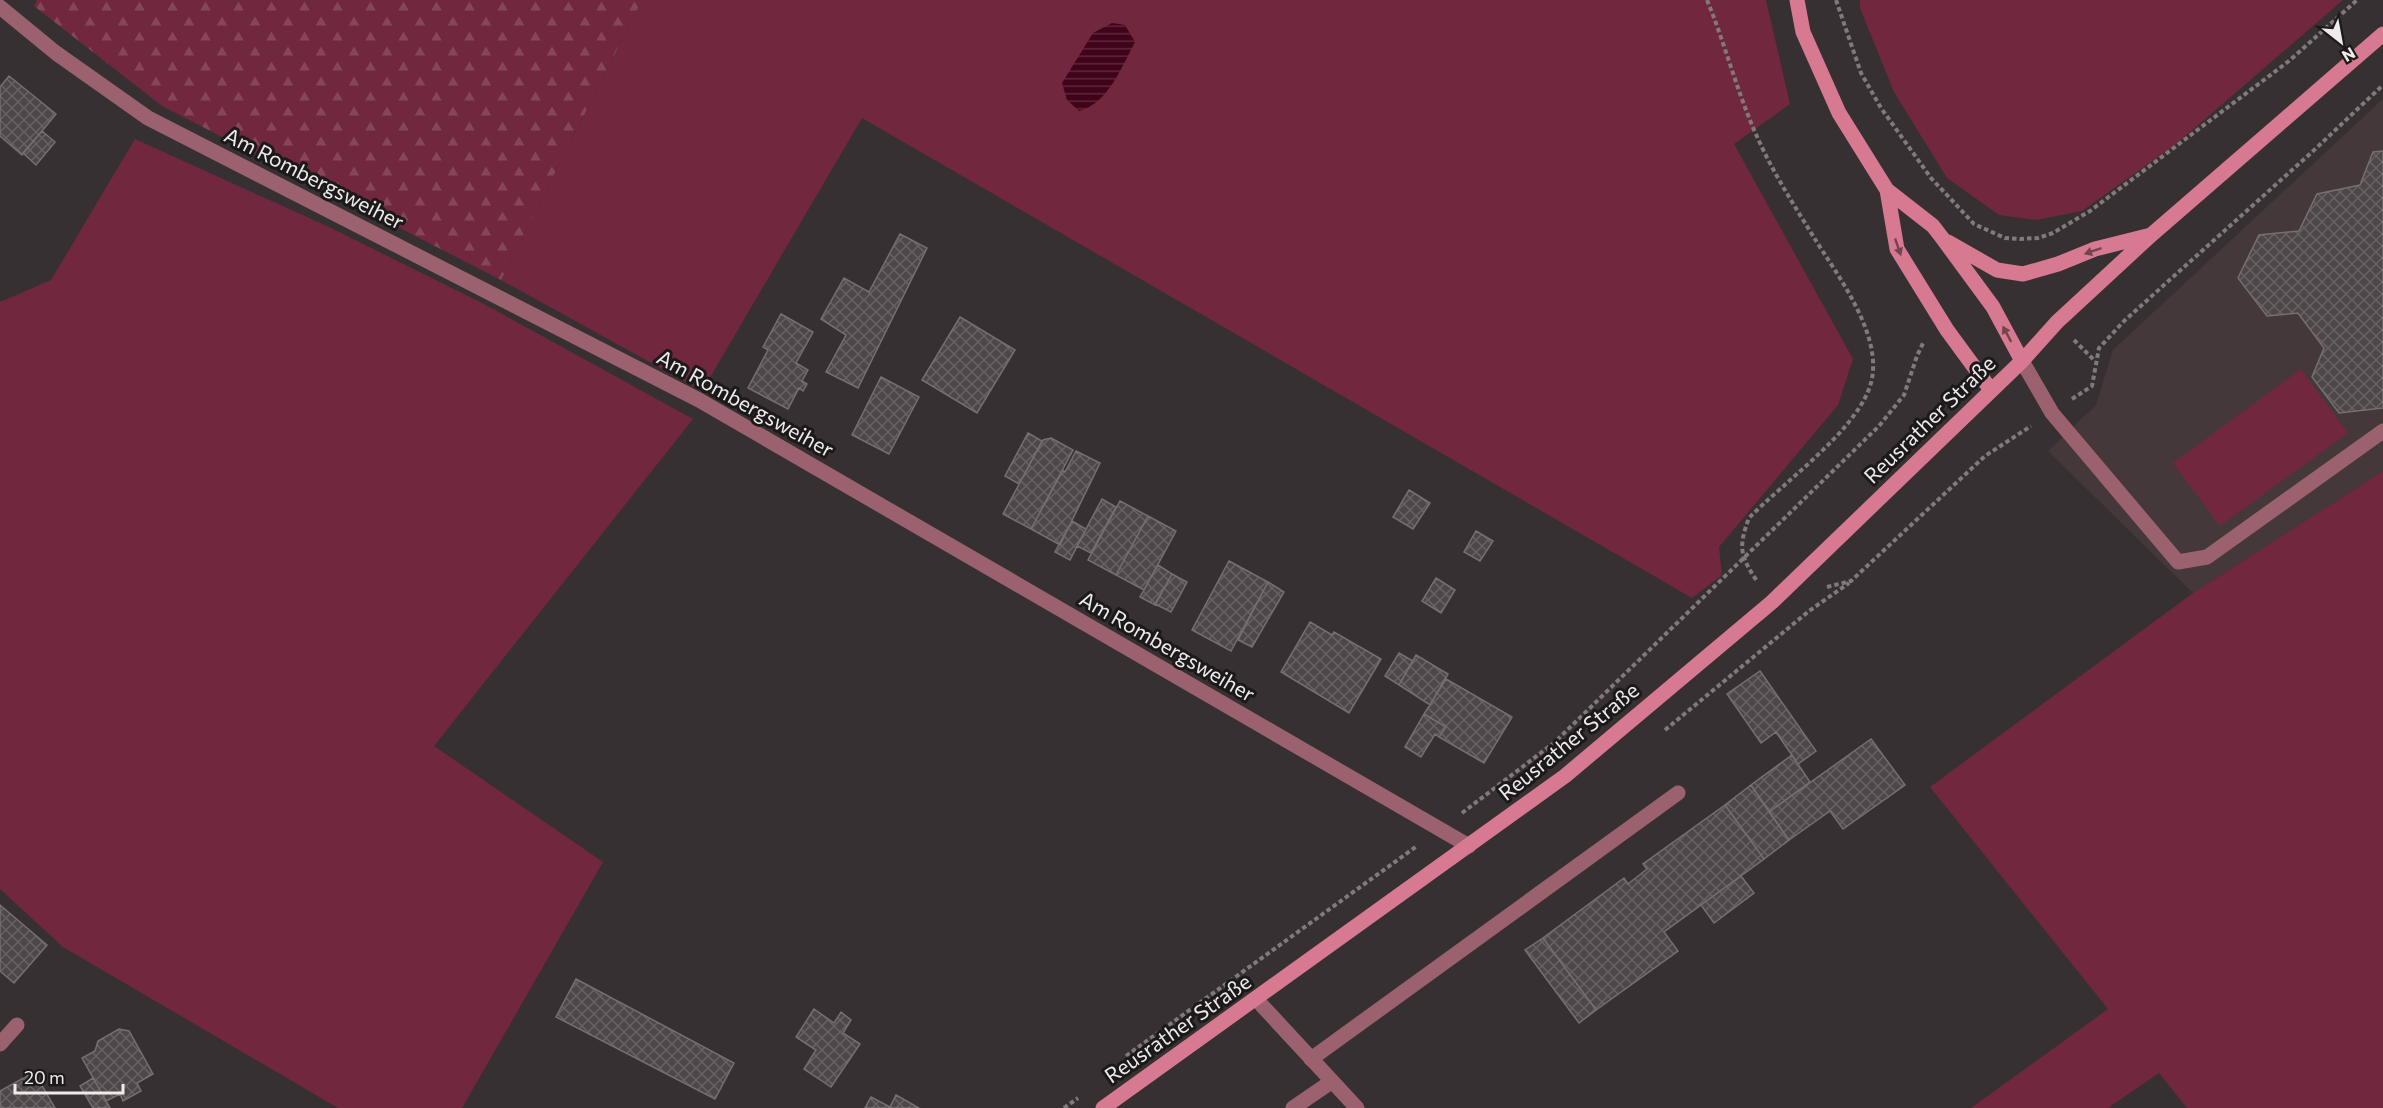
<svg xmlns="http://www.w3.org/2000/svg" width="2383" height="1108" viewBox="0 0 2383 1108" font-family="Commissioner,sans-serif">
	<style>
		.built { fill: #45383b }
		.grass { fill: #71273d }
		.forest { fill: url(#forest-firs) }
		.water { fill: url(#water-rules) }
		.building { fill: url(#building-cross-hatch); stroke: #766f70; stroke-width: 1.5 }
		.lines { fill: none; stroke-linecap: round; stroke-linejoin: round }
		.path { stroke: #807a7b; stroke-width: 4; stroke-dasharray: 4.5 3; stroke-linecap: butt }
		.lane { stroke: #9c616f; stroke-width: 15 }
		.street { stroke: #9c616f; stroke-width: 15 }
		.secondary { stroke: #d77991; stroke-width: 15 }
		.oneway { fill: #704450 }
		.labels { text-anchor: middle; stroke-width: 6; stroke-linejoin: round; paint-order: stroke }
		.street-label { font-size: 21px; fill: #efebeb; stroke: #1c191a }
	</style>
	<defs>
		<pattern id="forest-firs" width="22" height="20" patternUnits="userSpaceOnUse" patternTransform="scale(1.5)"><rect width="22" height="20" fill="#71273d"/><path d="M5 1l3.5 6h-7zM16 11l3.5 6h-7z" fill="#864659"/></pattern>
		<pattern id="water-rules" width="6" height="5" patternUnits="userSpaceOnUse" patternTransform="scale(1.5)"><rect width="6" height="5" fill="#40031a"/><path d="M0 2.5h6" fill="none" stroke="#5c283b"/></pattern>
		<pattern id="building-cross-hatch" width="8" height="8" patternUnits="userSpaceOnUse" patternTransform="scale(1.5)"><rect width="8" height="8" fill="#4e4749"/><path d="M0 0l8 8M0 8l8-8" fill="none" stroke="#686263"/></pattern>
	</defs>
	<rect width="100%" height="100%" fill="#373032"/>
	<path class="built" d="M2383,99V471L2193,593L2048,451L2096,405L2113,350Z"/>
	<path class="grass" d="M642,0H1766L1790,104L1734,144L1853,359L1838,405L1719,547L1722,575L1692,598L862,118L702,391L501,280Z
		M1860,0H2343L2175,145L2082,211L2036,220L1999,215L1947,178L1894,92L1860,8Z
		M135,139L329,227L484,304L693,419L434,746L603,862L462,1108H338L63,947L0,889V302L51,280Z
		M2301,369L2348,433L2220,526L2173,463Z
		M2383,471V1108H2187L2159,1073L2108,1108H1971L2108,1009L1930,787L2193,593Z"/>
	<path class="forest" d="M37,0H642L501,280L162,106L34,6Z"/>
	<path class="water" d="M1112,23L1125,25L1135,42C1122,66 1108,104 1079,111L1067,100L1062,83L1093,33Z"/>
	<path class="building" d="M9,76L56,114L22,155L0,136V87Z
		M42,131L55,142L36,165L23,153Z
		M2383,151V408L2339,413L2312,377L2324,348L2298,313L2267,316L2238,278L2259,235L2299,231L2317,194L2360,185L2373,152Z
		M900,234L927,248L858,388L826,372L846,335L821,319L844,278L869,292Z
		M781,314L813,332L796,363L808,370L802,381L807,384L803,391L799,388L788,409L748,388L768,350L763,347Z
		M960,317L1015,350L977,413L922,380Z
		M881,377L919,397L889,454L852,435Z
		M1028,433L1042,441L1019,484L1005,476Z
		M1051,438L1073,450L1031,529L1003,514L1043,440Z
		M1076,451L1100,463L1060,545L1031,529L1063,470L1065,472Z
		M1409,490L1430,503L1413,529L1393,517Z
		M1102,499L1116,507L1091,553L1077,546Z
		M1120,501L1148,516L1116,575L1088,560Z
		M1148,516L1176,531L1144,590L1116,575Z
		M1072,521L1086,529L1070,560L1055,552Z
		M1476,531L1493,541L1480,561L1464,552Z
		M1229,561L1268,582L1231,651L1192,630Z
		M1158,565L1172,574L1155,605L1140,597Z
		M1172,574L1187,582L1171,612L1155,604Z
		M1436,578L1455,590L1441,613L1422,601Z
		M1268,582L1284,592L1252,647L1238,640Z
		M1310,622L1332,635L1334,632L1381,659L1349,713L1281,672Z
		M1399,653L1413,661L1399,685L1385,676Z
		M1416,655L1448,674L1430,705L1399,685Z
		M1760,671L1816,751L1798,764L1776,732L1761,743L1727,694Z
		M1446,679L1512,717L1484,763L1439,737L1446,727L1424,714Z
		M1424,714L1446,727L1439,737L1435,734L1421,757L1405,747Z
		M1871,739L1905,785L1843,829L1830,811L1789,840L1769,812Z
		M1792,755L1810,782L1769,812L1751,785Z
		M1751,785L1789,840L1764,859L1725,805Z
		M1725,805L1764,859L1664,932L1678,951L1596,1010L1543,938L1624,878L1628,884L1647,869L1643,864Z
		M1741,876L1754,893L1714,923L1701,905Z
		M0,905L47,945L14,983L0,971Z
		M1543,938L1596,1010L1579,1023L1525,950Z
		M576,979L734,1063L715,1099L556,1017Z
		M814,1009L834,1023L841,1012L851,1020L843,1033L860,1044L831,1087L804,1069L816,1050L796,1037Z
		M119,1029L129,1031L153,1074L137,1083L141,1091L123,1101L120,1094L106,1101L82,1058L95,1051L98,1041Z
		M34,1072L55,1108H0V1091Z
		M93,1078L110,1108H93L80,1086Z
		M896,1095L919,1108H865L871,1097L890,1107Z"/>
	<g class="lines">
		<path class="path" d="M1707,0C1726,46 1738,96 1759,141C1774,174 1794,205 1813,236C1837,275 1888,340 1869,389C1852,434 1784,482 1749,518C1738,547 1740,556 1757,581
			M1836,0L1861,73L1881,108L1931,178L1974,224L2005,238L2020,239L2038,238L2053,233L2090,211L2289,61L2357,0
			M2074,340L2094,360
			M2072,399L2092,386L2099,348L2124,321L2311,153L2383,85
			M1827,587L1851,581L1985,456L2031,426
			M1665,730L1809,611L1849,583
			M1462,813L1555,742L1879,426L1904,395L1917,356L1924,341
			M1126,1056L1417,846
			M1064,1108L1078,1098"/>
		<path class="lane" d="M2022,361L2052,413L2178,562L2207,557L2383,431
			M1311,1059L1678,793"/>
		<path class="street" d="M0,7L56,53L148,118L699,400L1469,846
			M1256,999L1357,1108
			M0,1044L17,1025
			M1293,1108L1331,1082"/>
		<path class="secondary" d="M1797,0L1803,32L1839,113L1887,190L1933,226L1943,239L1993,307L2022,361
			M1887,190L1897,249L1947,330L1991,390
			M1948,242L1997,270L2023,274L2058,264L2095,249L2147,236
			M1103,1108L1565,776L1772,602L2022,361L2057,322L2150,236L2383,34"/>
	</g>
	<defs><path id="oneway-solid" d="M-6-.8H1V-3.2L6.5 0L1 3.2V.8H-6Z" transform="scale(1.5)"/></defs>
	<g class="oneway">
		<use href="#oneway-solid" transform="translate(1898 247) rotate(71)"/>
		<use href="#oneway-solid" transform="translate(2093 251) rotate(161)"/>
		<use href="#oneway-solid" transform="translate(2007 334) rotate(-118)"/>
	</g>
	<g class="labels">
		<g class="street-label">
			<text transform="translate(314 179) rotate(27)" y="7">Am Rombergsweiher</text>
			<text transform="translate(745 404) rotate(29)" y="7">Am Rombergsweiher</text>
			<text transform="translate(1930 420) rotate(-44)" y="7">Reusrather Straße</text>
			<text transform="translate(1167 647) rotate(30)" y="7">Am Rombergsweiher</text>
			<text transform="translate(1569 742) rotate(-39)" y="7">Reusrather Straße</text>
			<text transform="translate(1178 1029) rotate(-35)" y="7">Reusrather Straße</text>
		</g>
	</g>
	<g transform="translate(2341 42) rotate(149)" stroke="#1c191a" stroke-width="4.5" paint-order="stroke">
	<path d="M0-4.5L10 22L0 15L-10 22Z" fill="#efebeb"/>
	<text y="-9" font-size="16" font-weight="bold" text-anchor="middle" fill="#efebeb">N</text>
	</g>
	<path d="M15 1084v9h108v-9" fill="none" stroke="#efebeb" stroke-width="3"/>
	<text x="24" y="1084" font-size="18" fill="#efebeb" stroke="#1c191a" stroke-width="4.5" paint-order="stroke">20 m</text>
</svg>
